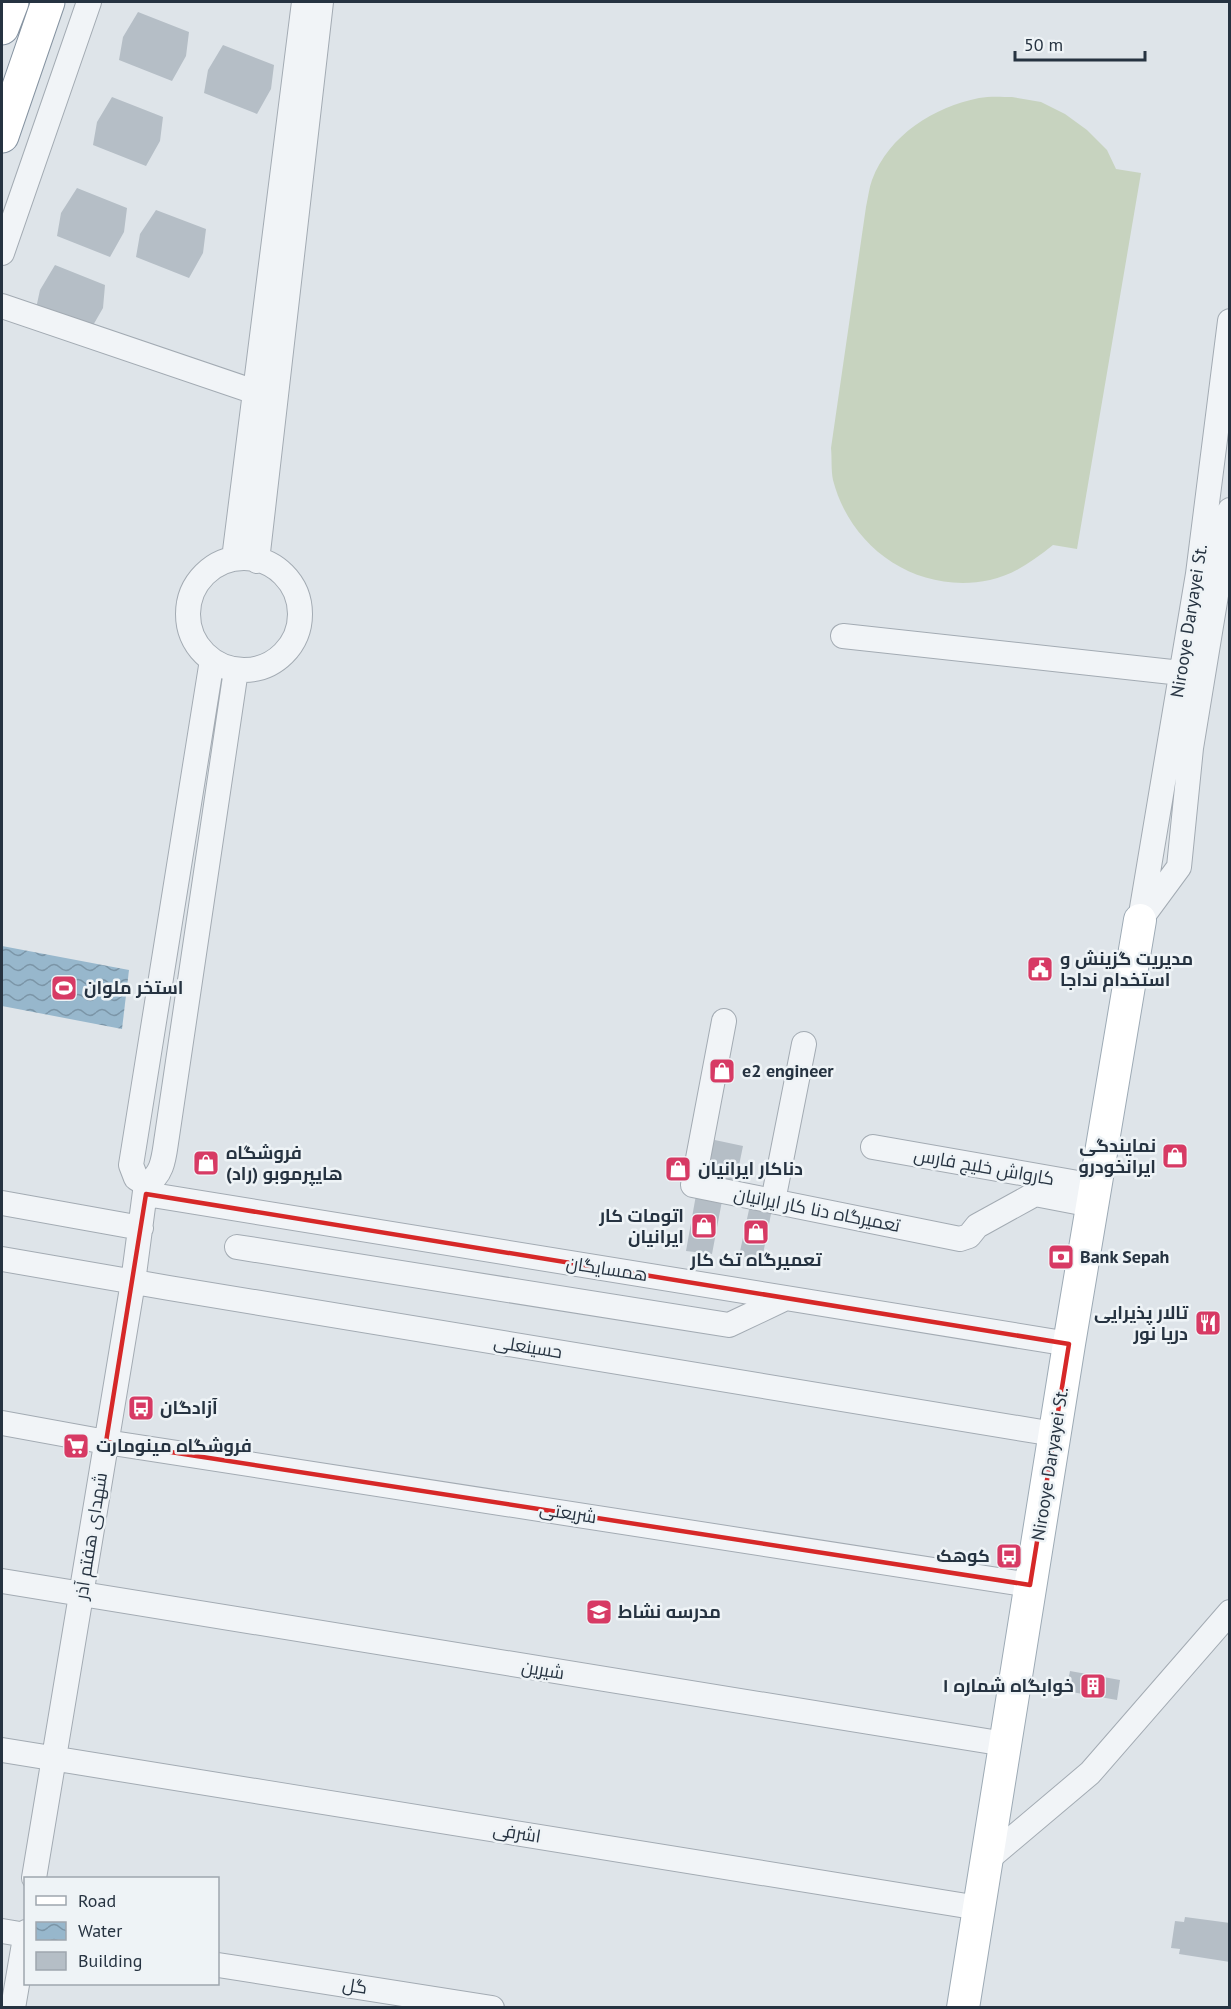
<svg xmlns="http://www.w3.org/2000/svg" width="1231" height="2009" viewBox="0 0 1231 2009" font-family="'PT Sans',Cairo,sans-serif">
	<style>
		.grass { fill: #c7d3bf }
		.water { fill: url(#water-waves) }
		.building { fill: #b5bec6 }
		.lines { fill: none; stroke-linecap: round; stroke-linejoin: round }
		.minor-casing { stroke: #a3abb3; stroke-width: 26 }
		.major-casing { stroke: #9daab5; stroke-width: 34 }
		.highway-casing { stroke: #8593a1; stroke-width: 35 }
		.minor { stroke: #f1f4f7; stroke-width: 24 }
		.major { stroke: #fff; stroke-width: 32 }
		.highway { stroke: #fff; stroke-width: 33 }
		.marked { fill: none; stroke: #d62828; stroke-width: 4.5; stroke-linejoin: round }
		.labels { text-anchor: middle; stroke-width: 5; stroke-linejoin: round; paint-order: stroke }
		.street-label { font-size: 18px; fill: #263341; stroke: #eef3f6 }
		.poi-label { font-size: 18px; font-weight: bold; fill: #263341; stroke: #eef3f6; text-anchor: start }
	</style>
	<defs>
		<pattern id="water-waves" width="16" height="10" patternUnits="userSpaceOnUse" patternTransform="scale(1.5)"><rect width="16" height="10" fill="#97b7cc"/><path d="M0 5q4-4 8 0t8 0" fill="none" stroke="#7b95a7"/></pattern>
	</defs>
	<rect width="100%" height="100%" fill="#dee4e9"/>
	<path class="grass" d="M1012,97L1041,102L1065,114L1087,130L1107,150L1116,169L1141,173L1077,549L1053,545C1034,560 1014,575 990,580C919,595 851,550 833,480C831,470 832,459 831,448L866,207C868,198 869,188 872,180C889,135 934,107 979,98C990,96 1002,97 1012,97Z"/>
	<path class="water" d="M2,946L129,970L122,1029L2,1006Z"/>
	<path class="building" d="M138,12L189,32L186,56L172,81L119,60L123,37Z
		M223,45L274,65L271,89L257,114L204,93L208,70Z
		M112,97L163,117L160,141L146,166L93,145L97,122Z
		M77,188L127,208L124,232L110,257L57,236L61,213Z
		M156,210L206,229L203,253L189,278L136,257L140,234Z
		M55,265L105,285L103,308L88,334L35,313L40,290Z
		M710,1139L743,1146L735,1185L707,1179L704,1171Z
		M696,1195L722,1201L712,1254L686,1251Z
		M750,1205L772,1209L762,1259L739,1256Z
		M1070,1671L1120,1680L1117,1700L1066,1691Z
		M1185,1917L1230,1923V1962L1179,1954L1180,1949L1171,1948L1175,1921L1184,1922Z"/>
	<g class="lines">
		<defs>
			<path id="minor" d="M2,253L89,2
				M2,306L255,392
				M1230,321L1198,574L1140,920L1179,867L1191,748L1230,510
				M188 614a56 56 0 1 1 112 0a56 56 0 1 1-112 0Z
				M234,559L304,2
				M257,561L321,2
				M843,636L1181,673
				M724,1021L693,1185L960,1239L969,1236L977,1226L1035,1194L1092,1205
				M873,1147L1095,1186
				M146,1184L136,1178L131,1165L212,660
				M146,1194L1069,1344
				M773,1201L804,1044
				M2,1203L141,1228
				M237,1247L729,1325L786,1298
				M2,1259L169,1288L1054,1434
				M2,1423L106,1442L1030,1585
				M2,1581L1005,1744
				M2,1750L979,1908
				M987,1860L1090,1773L1230,1612
				M34,1878L133,1282L146,1184C164,1175 164,1154 167,1136L236,670
				M2,1931L26,1935
				M218,1965L492,2008
				M13,2008L26,1932"/>
			<path id="major" d="M963,2008L1069,1344L1140,920"/>
			<path id="highway" d="M2,28L12,2
				M2,136L48,2"/>
		</defs>
		<use href="#minor" class="minor-casing"/>
		<use href="#major" class="major-casing"/>
		<use href="#highway" class="highway-casing"/>
		<use href="#minor" class="minor"/>
		<use href="#major" class="major"/>
		<use href="#highway" class="highway"/>
	</g>
	<path class="marked" d="M146,1194L1069,1344L1030,1585L106,1442Z"/>
	<defs>
		<symbol id="civic-square" viewBox="-11 -11 22 22"><rect x="-9" y="-9" width="18" height="18" rx="4" fill="#d73a64" stroke="#eef3f6"/><path d="M-.6-6.5H3V-4.5H.6V-3L4-1V1h2V6H-6V1h2V-1L-.6-3ZM-1.2 2.5V6h2.4V2.5Z" fill="#fff"/></symbol>
		<symbol id="stadium-square" viewBox="-11 -11 22 22"><rect x="-9" y="-9" width="18" height="18" rx="4" fill="#d73a64" stroke="#eef3f6"/><path d="M0-5a6.5 5 0 1 0 0 10a6.5 5 0 1 0 0-10ZM-3.5-1.8h7v3.6h-7Z" fill="#fff"/></symbol>
		<symbol id="shop-square" viewBox="-11 -11 22 22"><rect x="-9" y="-9" width="18" height="18" rx="4" fill="#d73a64" stroke="#eef3f6"/><path d="M-5-2.5h2.3a2.7 3.5 0 0 1 5.4 0H5L5.5 6h-11ZM-1.5-2.5h3a1.5 2.3 0 0 0-3 0Z" fill="#fff"/></symbol>
		<symbol id="bank-square" viewBox="-11 -11 22 22"><rect x="-9" y="-9" width="18" height="18" rx="4" fill="#d73a64" stroke="#eef3f6"/><path d="M-6-4H6V4H-6ZM0-2.3a2.3 2.3 0 1 0 0 4.6a2.3 2.3 0 1 0 0-4.6Z" fill="#fff"/></symbol>
		<symbol id="restaurant-square" viewBox="-11 -11 22 22"><rect x="-9" y="-9" width="18" height="18" rx="4" fill="#d73a64" stroke="#eef3f6"/><path d="M-5-6h1v4h1v-4h1v4h1v-4h1v5L-1.5 .5V6h-2V.5L-5-1ZM5-6V6H3V1.5H1.5Q1.5-4 5-6Z" fill="#fff"/></symbol>
		<symbol id="bus-square" viewBox="-11 -11 22 22"><rect x="-9" y="-9" width="18" height="18" rx="4" fill="#d73a64" stroke="#eef3f6"/><path d="M-5-6H5V4H4V6H2V4H-2V6H-4V4H-5ZM-3.5-4V0h7V-4ZM-3.5 1.2v1.5H-2V1.2ZM2 1.2v1.5H3.5V1.2Z" fill="#fff"/></symbol>
		<symbol id="supermarket-square" viewBox="-11 -11 22 22"><rect x="-9" y="-9" width="18" height="18" rx="4" fill="#d73a64" stroke="#eef3f6"/><path d="M-6-5.5h2.5l.6 2H6L4.5 2H-2.5L-4.4-4H-6ZM-1.5 3.2a1.3 1.3 0 1 0 .1 0ZM3 3.2a1.3 1.3 0 1 0 .1 0Z" fill="#fff"/></symbol>
		<symbol id="school-square" viewBox="-11 -11 22 22"><rect x="-9" y="-9" width="18" height="18" rx="4" fill="#d73a64" stroke="#eef3f6"/><path d="M0-5L7-2L0 1L-7-2ZM-4 1L0 2.5L4 1V4Q0 6-4 4Z" fill="#fff"/></symbol>
		<symbol id="building-square" viewBox="-11 -11 22 22"><rect x="-9" y="-9" width="18" height="18" rx="4" fill="#d73a64" stroke="#eef3f6"/><path d="M-4-6H4V6H1V3H-1V6H-4ZM-2.5-4.3h1.7v1.8h-1.7ZM.8-4.3h1.7v1.8H.8ZM-2.5-1h1.7V.8h-1.7ZM.8-1h1.7V.8H.8Z" fill="#fff"/></symbol>
	</defs>
	<g fill-rule="evenodd">
		<use href="#civic-square" x="1025" y="954" width="30" height="30"/>
		<use href="#stadium-square" x="49" y="973" width="30" height="30"/>
		<use href="#shop-square" x="707" y="1056" width="30" height="30"/>
		<use href="#shop-square" x="1160" y="1141" width="30" height="30"/>
		<use href="#shop-square" x="191" y="1148" width="30" height="30"/>
		<use href="#shop-square" x="663" y="1154" width="30" height="30"/>
		<use href="#shop-square" x="689" y="1211" width="30" height="30"/>
		<use href="#shop-square" x="741" y="1217" width="30" height="30"/>
		<use href="#bank-square" x="1046" y="1242" width="30" height="30"/>
		<use href="#restaurant-square" x="1193" y="1308" width="30" height="30"/>
		<use href="#bus-square" x="126" y="1393" width="30" height="30"/>
		<use href="#supermarket-square" x="61" y="1431" width="30" height="30"/>
		<use href="#bus-square" x="994" y="1541" width="30" height="30"/>
		<use href="#school-square" x="584" y="1597" width="30" height="30"/>
		<use href="#building-square" x="1078" y="1671" width="30" height="30"/>
	</g>
	<g class="labels">
		<g class="street-label">
			<text transform="translate(1189 621) rotate(-81)" y="6">Nirooye Daryayei St.</text>
			<text transform="translate(984 1167) rotate(10)" y="6">کارواش خلیج فارس</text>
			<text transform="translate(817 1210) rotate(11)" y="6">تعمیرگاه دنا کار ایرانیان</text>
			<text transform="translate(607 1269) rotate(9)" y="6">همسایگان</text>
			<text transform="translate(528 1347) rotate(9)" y="6">حسینعلی</text>
			<text transform="translate(1050 1464) rotate(-81)" y="6">Nirooye Daryayei St.</text>
			<text transform="translate(568 1513) rotate(9)" y="6">شریعتی</text>
			<text transform="translate(91 1536) rotate(-81)" y="6">شهدای هفتم آذر</text>
			<text transform="translate(543 1670) rotate(9)" y="6">شیرین</text>
			<text transform="translate(517 1833) rotate(9)" y="6">اشرفی</text>
			<text transform="translate(355 1986) rotate(9)" y="6">گل</text>
		</g>
		<g class="poi-label">
			<text x="1060" y="965">مدیریت گزینش و<tspan x="1060" dy="21">استخدام نداجا</tspan></text>
			<text x="84" y="994">استخر ملوان</text>
			<text x="742" y="1077">e2 engineer</text>
			<text x="1156" y="1152" text-anchor="end">نمایندگی<tspan x="1156" dy="21">ایرانخودرو</tspan></text>
			<text x="226" y="1159">فروشگاه<tspan x="226" dy="21">هایپرموبو (راد)</tspan></text>
			<text x="698" y="1175">دناکار ایرانیان</text>
			<text x="684" y="1222" text-anchor="end">اتومات کار<tspan x="684" dy="21">ایرانیان</tspan></text>
			<text x="1080" y="1263">Bank Sepah</text>
			<text x="756" y="1266" text-anchor="middle">تعمیرگاه تک کار</text>
			<text x="1188" y="1319" text-anchor="end">تالار پذیرایی<tspan x="1188" dy="21">دریا نور</tspan></text>
			<text x="160" y="1414">آزادگان</text>
			<text x="96" y="1452">فروشگاه مینومارت</text>
			<text x="990" y="1562" text-anchor="end">کوهک</text>
			<text x="618" y="1618">مدرسه نشاط</text>
			<text x="1074" y="1692" text-anchor="end">خوابگاه شماره ۱</text>
		</g>
	</g>
	<rect width="1231" height="2009" fill="none" stroke="#263341" stroke-width="6"/>
	<rect x="24" y="1877" width="195" height="108" fill="#eef3f6" stroke="#9ea6ae" stroke-width="1.5"/>
	<rect x="36" y="1896" width="30" height="9" fill="#ffffff" stroke="#9ea6ae" stroke-width="1.5"/>
	<text x="78" y="1907" font-size="18" fill="#263341">Road</text>
	<rect x="36" y="1922" width="30" height="18" fill="url(#water-waves)" stroke="#9ea6ae" stroke-width="1.5"/>
	<text x="78" y="1937" font-size="18" fill="#263341">Water</text>
	<rect x="36" y="1952" width="30" height="18" fill="#b5bec6" stroke="#9ea6ae" stroke-width="1.5"/>
	<text x="78" y="1967" font-size="18" fill="#263341">Building</text>
	<path d="M1015 51v9h130v-9" fill="none" stroke="#263341" stroke-width="3"/>
	<text x="1024" y="51" font-size="18" fill="#263341" stroke="#eef3f6" stroke-width="4.5" paint-order="stroke">50 m</text>
</svg>
